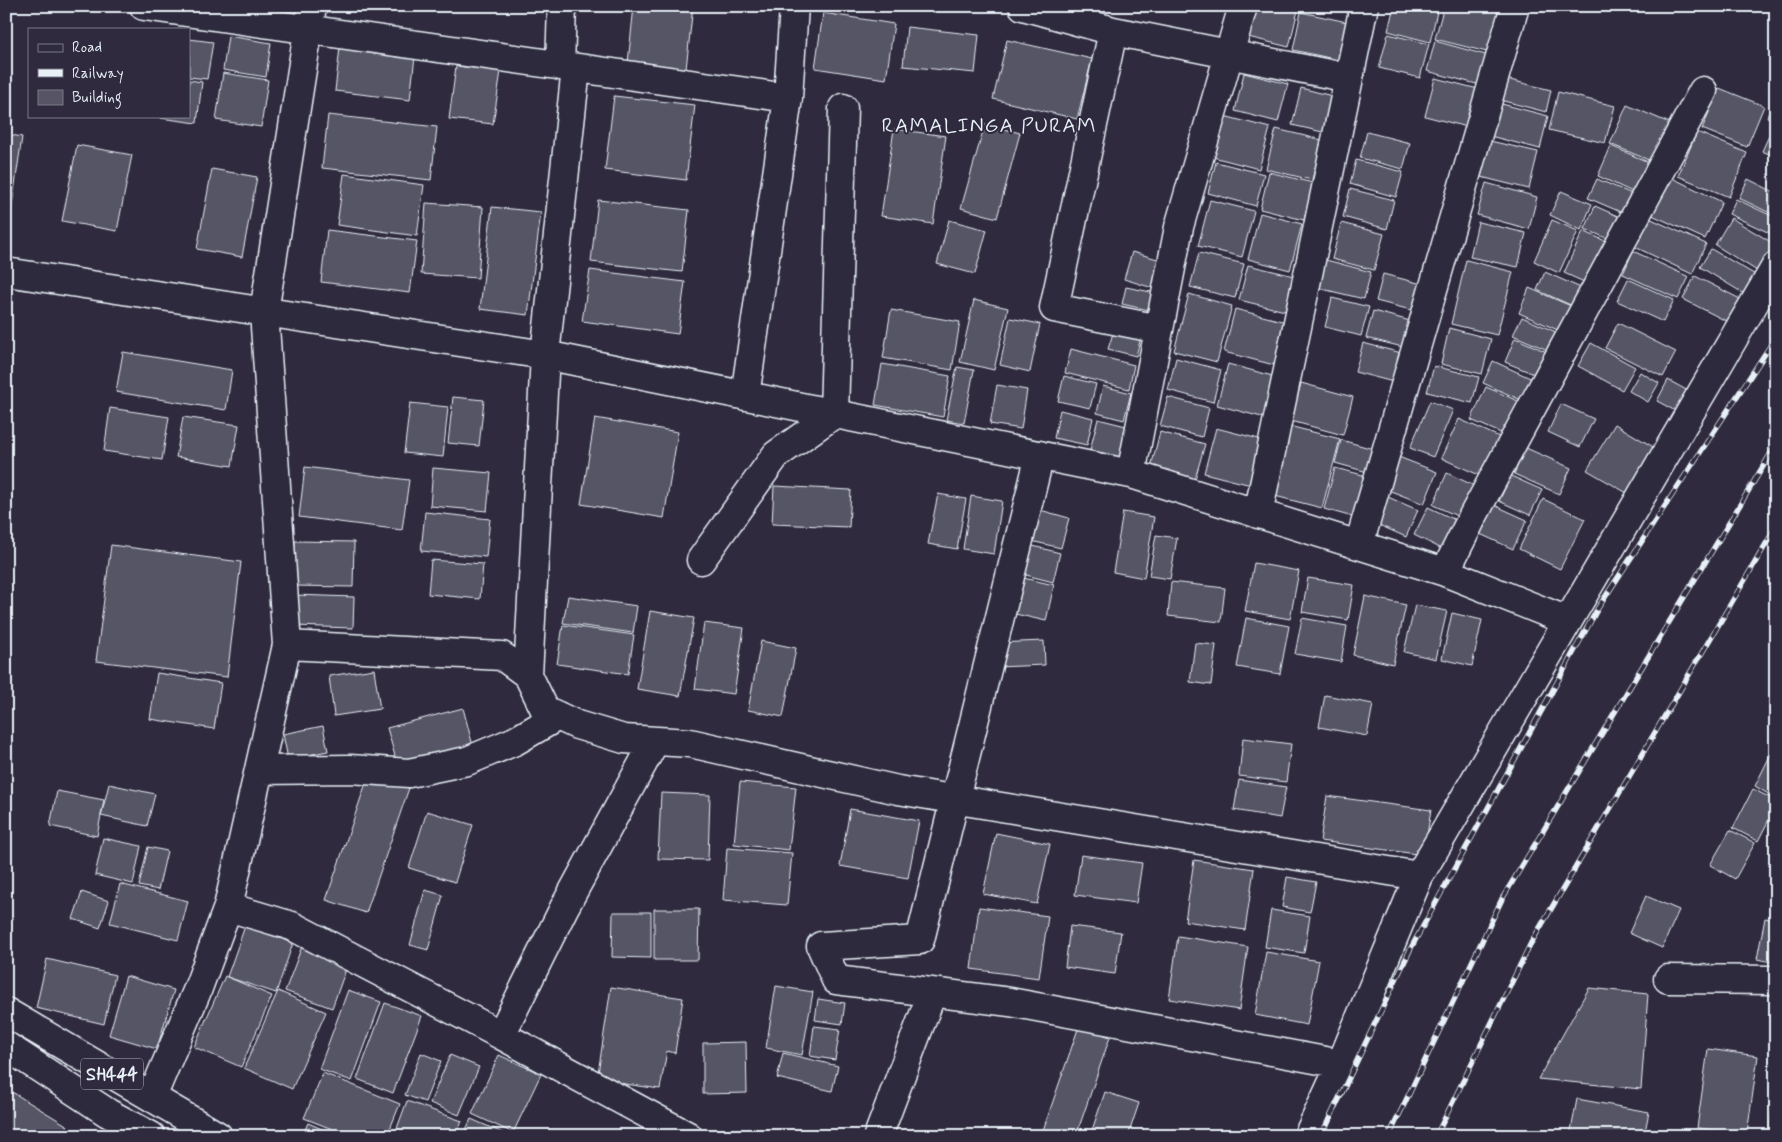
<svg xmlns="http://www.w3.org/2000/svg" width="1782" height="1142" viewBox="0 0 1782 1142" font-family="Mynerve,sans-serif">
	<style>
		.green { fill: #464455; stroke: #979aa6 }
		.building { fill: #575565; stroke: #e8f1f8 }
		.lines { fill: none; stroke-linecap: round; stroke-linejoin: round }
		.minor-casing { stroke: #e8f1f8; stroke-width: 31 }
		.major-casing { stroke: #e8f1f8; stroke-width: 31 }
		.minor { stroke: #2f2a3d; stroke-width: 28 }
		.major { stroke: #2f2a3d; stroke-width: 28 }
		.rail-casing { stroke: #e8f1f8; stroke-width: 5.5 }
		.rail { stroke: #2f2a3d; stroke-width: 4; stroke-dasharray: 11; stroke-linecap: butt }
		.labels { text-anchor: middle; stroke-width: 4; stroke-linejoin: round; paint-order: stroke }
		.shield { fill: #2f2a3d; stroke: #b0b5c0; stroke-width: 1 }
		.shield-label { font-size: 18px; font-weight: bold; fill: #e8f1f8 }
		.quarter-label { font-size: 21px; letter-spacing: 1px; fill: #e8f1f8; stroke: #2f2a3d }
	</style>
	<rect width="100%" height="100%" fill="#2f2a3d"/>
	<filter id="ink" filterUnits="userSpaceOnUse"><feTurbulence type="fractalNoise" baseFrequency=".02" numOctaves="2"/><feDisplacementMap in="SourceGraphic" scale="10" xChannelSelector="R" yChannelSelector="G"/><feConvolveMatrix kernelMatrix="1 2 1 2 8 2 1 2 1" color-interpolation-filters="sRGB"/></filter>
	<g filter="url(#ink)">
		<path class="green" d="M1776,1079V1136H1768Z"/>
		<path class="building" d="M634,6H693L686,69L628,63Z
			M1190,6H1215L1213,12Z
			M1256,6H1299L1289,47L1248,37Z
			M1394,6H1414L1437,12L1430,42L1388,31Z
			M1444,6H1503L1491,53L1435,39Z
			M1301,12L1347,22L1339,60L1293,50Z
			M823,13L894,24L886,79L815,68Z
			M907,27L979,35L975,73L903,66Z
			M1388,34L1429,44L1420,78L1379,68Z
			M228,36L271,43L266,77L223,70Z
			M189,39L213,42L207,79L189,77Z
			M1007,40L1092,59L1077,119L993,99Z
			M1435,41L1493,57L1484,86L1427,71Z
			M340,47L415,56L410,100L335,91Z
			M456,66L501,71L493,124L449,119Z
			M223,73L268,80L261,127L216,120Z
			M1244,73L1288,84L1278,122L1235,111Z
			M1435,78L1486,91L1475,129L1425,116Z
			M1506,79L1551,90L1546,112L1500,100Z
			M189,80L202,82L197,123L160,118L161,116H189Z
			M1301,88L1336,97L1327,133L1292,125Z
			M1719,88L1764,106L1747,147L1702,129Z
			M1558,92L1615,106L1605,143L1549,130Z
			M614,96L695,105L686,180L605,170Z
			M1774,100L1776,101V121L1767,117Z
			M1498,103L1548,116L1540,149L1490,136Z
			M1627,105L1672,124L1656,163L1610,144Z
			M328,115L437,127L431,180L322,168Z
			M1224,116L1270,128L1259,169L1213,157Z
			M985,124L1020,133L997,218L961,208Z
			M1774,125H1776V157L1762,151Z
			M894,129L946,136L933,224L881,216Z
			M1276,129L1322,140L1312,180L1266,169Z
			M1367,132L1410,143L1403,169L1360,158Z
			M1697,132L1747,153L1729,197L1678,176Z
			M6,134L22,137L7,240H6Z
			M1490,141L1538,152L1529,189L1481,177Z
			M77,145L132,155L117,231L62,221Z
			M1611,146L1655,165L1641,196L1598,176Z
			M1356,160L1403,172L1396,197L1350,184Z
			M1216,162L1264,174L1256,206L1208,193Z
			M212,169L257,177L242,257L197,249Z
			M1269,172L1313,183L1304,220L1260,209Z
			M344,174L424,185L417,236L337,225Z
			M1670,177L1722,202L1705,239L1652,215Z
			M1597,179L1639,197L1630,216L1588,198Z
			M1748,179L1776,193V216L1739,198Z
			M1486,183L1537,197L1529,229L1477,215Z
			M1350,189L1394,200L1387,229L1343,217Z
			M1561,191L1592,204L1581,230L1550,215Z
			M1736,199L1776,218V236L1729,214Z
			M598,200L689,210L682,272L591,262Z
			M1210,200L1254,211L1242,257L1198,246Z
			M426,203L483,207L478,278L421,274Z
			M1595,206L1629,221L1618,243L1585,229Z
			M492,207L541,212L528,315L480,309Z
			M1260,213L1302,224L1290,270L1248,259Z
			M1649,218L1706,244L1692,274L1635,247Z
			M1731,218L1776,245V251L1762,274L1715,245Z
			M949,220L987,230L975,274L937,264Z
			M1552,220L1578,231L1559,273L1534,261Z
			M1478,222L1526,233L1518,267L1470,257Z
			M1341,223L1384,234L1374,270L1332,259Z
			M327,230L417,241L410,293L321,282Z
			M1583,231L1612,244L1593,286L1564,273Z
			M1711,249L1759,277L1748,296L1700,267Z
			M1633,251L1689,277L1678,299L1623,274Z
			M1132,252L1165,261L1156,289L1124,279Z
			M1199,253L1244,264L1235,298L1190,287Z
			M1326,260L1371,272L1364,299L1318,288Z
			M1466,260L1513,272L1497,335L1451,324Z
			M1248,265L1294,276L1285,311L1239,300Z
			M590,270L685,282L678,334L582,321Z
			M1545,272L1583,289L1575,307L1537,290Z
			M1383,274L1426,285L1419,312L1376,301Z
			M1695,276L1744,301L1732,324L1683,299Z
			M1628,279L1674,300L1663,322L1617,301Z
			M1126,287L1156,293L1153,311L1122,304Z
			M1529,288L1578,309L1567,334L1519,313Z
			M1189,294L1232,306L1217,362L1174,351Z
			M1332,298L1369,307L1361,336L1325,327Z
			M974,300L1008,308L994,370L960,362Z
			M1235,309L1286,322L1274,365L1224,352Z
			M891,310L960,322L952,370L883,358Z
			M1373,311L1414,322L1407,348L1366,338Z
			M1522,317L1565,336L1557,354L1513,335Z
			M1010,318L1040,324L1030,372L1000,365Z
			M1618,323L1676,352L1663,377L1605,348Z
			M1449,328L1491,339L1482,374L1441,364Z
			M1114,330L1141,337L1136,356L1108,349Z
			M1515,338L1556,356L1546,379L1505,362Z
			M1363,343L1409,355L1401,384L1355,372Z
			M1591,343L1635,367L1622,390L1578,366Z
			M1071,349L1134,365L1129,389L1065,373Z
			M123,352L232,370L226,410L116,392Z
			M1176,358L1221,370L1213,402L1168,390Z
			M1493,361L1539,382L1530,404L1483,383Z
			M882,364L950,376L943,417L875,405Z
			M1228,364L1280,378L1269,419L1217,405Z
			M1434,366L1479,377L1472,403L1427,392Z
			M957,367L974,370L964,423L946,420Z
			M1640,372L1659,383L1648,402L1629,391Z
			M1064,376L1096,384L1090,408L1058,401Z
			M1668,380L1692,393L1681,414L1657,401Z
			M1301,383L1353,397L1343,435L1291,421Z
			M997,385L1027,390L1021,429L990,424Z
			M1103,386L1131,393L1124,420L1097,413Z
			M1486,387L1525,404L1510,437L1471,420Z
			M453,397L484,400L479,446L448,443Z
			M1168,397L1209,408L1202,437L1160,426Z
			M1430,401L1453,410L1433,457L1410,448Z
			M410,403L448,407L443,457L404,453Z
			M1561,404L1594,419L1580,447L1548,432Z
			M110,408L169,417L162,460L104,451Z
			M1060,410L1093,418L1087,445L1054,438Z
			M183,417L239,425L232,466L176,457Z
			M595,418L678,432L664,518L581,504Z
			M1098,419L1130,427L1123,458L1090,450Z
			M1459,419L1506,440L1488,479L1441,458Z
			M1615,424L1655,448L1627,493L1587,470Z
			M1289,426L1340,439L1322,508L1271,495Z
			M1216,428L1263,440L1251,485L1204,473Z
			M1160,432L1205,444L1195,479L1151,467Z
			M1341,440L1377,450L1371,473L1335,463Z
			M1526,448L1571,468L1559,494L1514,474Z
			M1396,456L1437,472L1424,504L1383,488Z
			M305,467L409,480L402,530L299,517Z
			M433,468L491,473L487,511L430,506Z
			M1335,468L1371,477L1360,519L1324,509Z
			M1447,473L1479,488L1464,519L1433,505Z
			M1511,476L1542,490L1530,515L1499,501Z
			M774,486L851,490L849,527L772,524Z
			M938,494L966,499L957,549L928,544Z
			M1381,494L1418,510L1406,537L1370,521Z
			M971,496L1002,501L994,554L963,549Z
			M1543,499L1585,519L1560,569L1519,549Z
			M1494,505L1527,520L1513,549L1480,534Z
			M1428,507L1464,524L1450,553L1414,535Z
			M1040,510L1069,518L1061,548L1031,541Z
			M425,512L490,519L486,557L421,551Z
			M1123,512L1154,517L1144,578L1113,572Z
			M1156,535L1177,538L1170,579L1149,576Z
			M295,541L354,542L353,587L294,586Z
			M111,545L241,562L227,677L96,661Z
			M1029,545L1060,553L1053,582L1022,574Z
			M431,560L483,564L480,599L428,594Z
			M1254,563L1299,571L1290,619L1245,611Z
			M1019,577L1054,585L1046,621L1011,613Z
			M1308,578L1354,585L1348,620L1302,612Z
			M1171,582L1225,588L1221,622L1168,616Z
			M294,595L354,597L353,628L293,626Z
			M568,596L637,606L633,633L563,623Z
			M1365,596L1406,605L1393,664L1353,655Z
			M1415,605L1447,611L1436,659L1404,652Z
			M650,611L694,618L680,696L637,689Z
			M1452,613L1482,620L1472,666L1442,659Z
			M1246,618L1289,626L1280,674L1237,667Z
			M1302,618L1347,626L1341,662L1295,654Z
			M704,623L744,628L734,694L695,689Z
			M563,625L634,635L628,674L557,664Z
			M761,641L796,648L783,717L748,710Z
			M1044,641L1045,665L997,667L996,643Z
			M1195,643L1216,645L1211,685L1190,682Z
			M374,669L380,709L334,716L329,676Z
			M157,673L221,683L214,729L150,719Z
			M1325,695L1373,704L1367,736L1319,727Z
			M463,708L474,750L399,770L387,728Z
			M323,726L328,751L288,759L283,734Z
			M1243,738L1291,744L1286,782L1239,776Z
			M1771,754L1776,756V784L1770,795L1755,786Z
			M369,774L409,788L366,913L326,900Z
			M1239,780L1286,787L1280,818L1234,810Z
			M740,782L796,787L789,850L734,844Z
			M109,784L155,794L147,826L101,816Z
			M1753,789L1776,801V806L1758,841L1733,828Z
			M57,791L104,800L97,836L50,826Z
			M661,793L710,795L708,860L658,859Z
			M1327,796L1431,810L1424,855L1320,841Z
			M850,809L919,821L908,878L840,866Z
			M427,811L473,825L455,882L409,868Z
			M1730,830L1755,843L1735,879L1710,865Z
			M996,833L1050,844L1037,904L983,894Z
			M103,838L141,846L133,884L95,875Z
			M148,847L167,851L158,890L139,886Z
			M727,848L792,853L787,905L723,900Z
			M1081,855L1142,863L1136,903L1075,895Z
			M1194,860L1254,869L1245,930L1185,921Z
			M1287,877L1316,882L1310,912L1282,907Z
			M120,884L188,901L178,940L110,923Z
			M425,890L443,895L428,950L410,945Z
			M82,892L109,901L100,928L73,919Z
			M1646,896L1679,910L1662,948L1629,933Z
			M979,907L1048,916L1039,978L971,969Z
			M654,909H699L698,960H654Z
			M1271,910L1310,916L1304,953L1265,947Z
			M613,912H651V958L612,957Z
			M1765,918L1776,920V963L1757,959Z
			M245,926L293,943L276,993L227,977Z
			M1070,926L1121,932L1115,974L1065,967Z
			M1178,936L1248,947L1239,1010L1169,999Z
			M304,941L350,958L332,1008L285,991Z
			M1266,952L1319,961L1307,1025L1255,1015Z
			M47,959L115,975L104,1024L36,1008Z
			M126,976L174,990L157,1049L109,1035Z
			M225,976L272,996L241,1067L194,1047Z
			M776,986L813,992L802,1055L766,1048Z
			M611,987L683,998L675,1053L667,1051L660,1089L597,1080Z
			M1589,988L1648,994L1641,1089L1538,1079Z
			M348,990L381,1002L352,1081L319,1069Z
			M278,991L326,1012L292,1089L244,1068Z
			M818,999L845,1003L842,1024L815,1020Z
			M385,1003L422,1016L393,1093L357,1079Z
			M814,1026L840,1029L835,1060L810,1056Z
			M1079,1026L1110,1037L1076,1136H1041Z
			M746,1042L747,1093L703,1094V1043Z
			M1708,1049L1758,1056L1747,1134L1697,1128Z
			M421,1053L441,1061L425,1102L405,1095Z
			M783,1053L838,1066L832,1091L777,1078Z
			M450,1055L479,1067L459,1115L430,1103Z
			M499,1055L541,1074L513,1133L472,1114Z
			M323,1073L400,1104L387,1136H350L304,1118Z
			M12,1092L68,1126L62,1136H6V1101Z
			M1105,1092L1139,1103L1128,1136H1090Z
			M1577,1099L1649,1112L1644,1136H1570Z
			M407,1101L462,1121L456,1136H407L396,1131Z
			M471,1119L510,1136H463Z
			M308,1123L338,1136H302Z"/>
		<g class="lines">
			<defs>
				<path id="minor" d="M144,6L788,98
					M312,6L264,312L287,645L502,656L528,675L545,355L576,68
					M1023,6L1113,31L1349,78
					M1113,31L1054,308L1159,329
					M560,66L562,6
					M6,272L545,355L1131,474L1445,572L1568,621L1776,266
					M745,396L788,98L794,6
					M1131,474L1179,227L1243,6
					M1258,514L1364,6
					M1359,545L1515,6
					M701,560L776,455L834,414L843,108
					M1445,572L1473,516L1703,91
					M528,675L545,710L577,725L624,739L690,743L898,790L1419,876L1341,1064L1010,1002L836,980L821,946L920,940L1040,455
					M655,741L564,908L501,1035L688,1136
					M260,770L350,769L409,773L467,761L515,741L558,716
					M1419,876L1568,621
					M228,907L287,645
					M1668,979L1776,980
					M152,1097L197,991L228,907L292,926L501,1035
					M878,1136L932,993
					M1308,1136L1341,1064"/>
				<path id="major" d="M6,1012L218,1136
					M6,1046L108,1113L151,1136"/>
			</defs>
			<use href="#minor" class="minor-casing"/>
			<use href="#major" class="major-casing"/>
			<use href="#minor" class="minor"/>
			<use href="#major" class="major"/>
			<defs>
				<path id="rail" d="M1321,1136L1411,948L1598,608L1776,337
					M1389,1136L1502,899L1776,445
					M1436,1136L1531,943L1776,527"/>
			</defs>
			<use href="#rail" class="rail-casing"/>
			<use href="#rail" class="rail"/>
		</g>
	</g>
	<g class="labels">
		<rect class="shield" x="81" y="1058.5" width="62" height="31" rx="4"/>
		<g class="shield-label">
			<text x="112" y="1080">SH444</text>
		</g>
		<g class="quarter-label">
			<text x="989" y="132">RAMALINGA PURAM</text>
		</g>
	</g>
	<rect width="1782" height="1142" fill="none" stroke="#2f2a3d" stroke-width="25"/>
	<rect x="12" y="12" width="1757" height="1117" fill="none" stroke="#e8f1f8" stroke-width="2" filter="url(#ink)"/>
	<rect x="28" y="28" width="162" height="90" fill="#2f2a3d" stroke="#797a88"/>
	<rect x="38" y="44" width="25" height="8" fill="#2f2a3d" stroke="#797a88"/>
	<text x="72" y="52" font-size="15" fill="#e8f1f8">Road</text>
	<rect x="38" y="69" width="25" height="8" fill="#e8f1f8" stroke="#797a88"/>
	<text x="72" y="78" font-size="15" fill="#e8f1f8">Railway</text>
	<rect x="38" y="90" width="25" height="15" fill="#575565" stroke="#797a88"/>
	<text x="72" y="102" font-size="15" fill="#e8f1f8">Building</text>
</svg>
